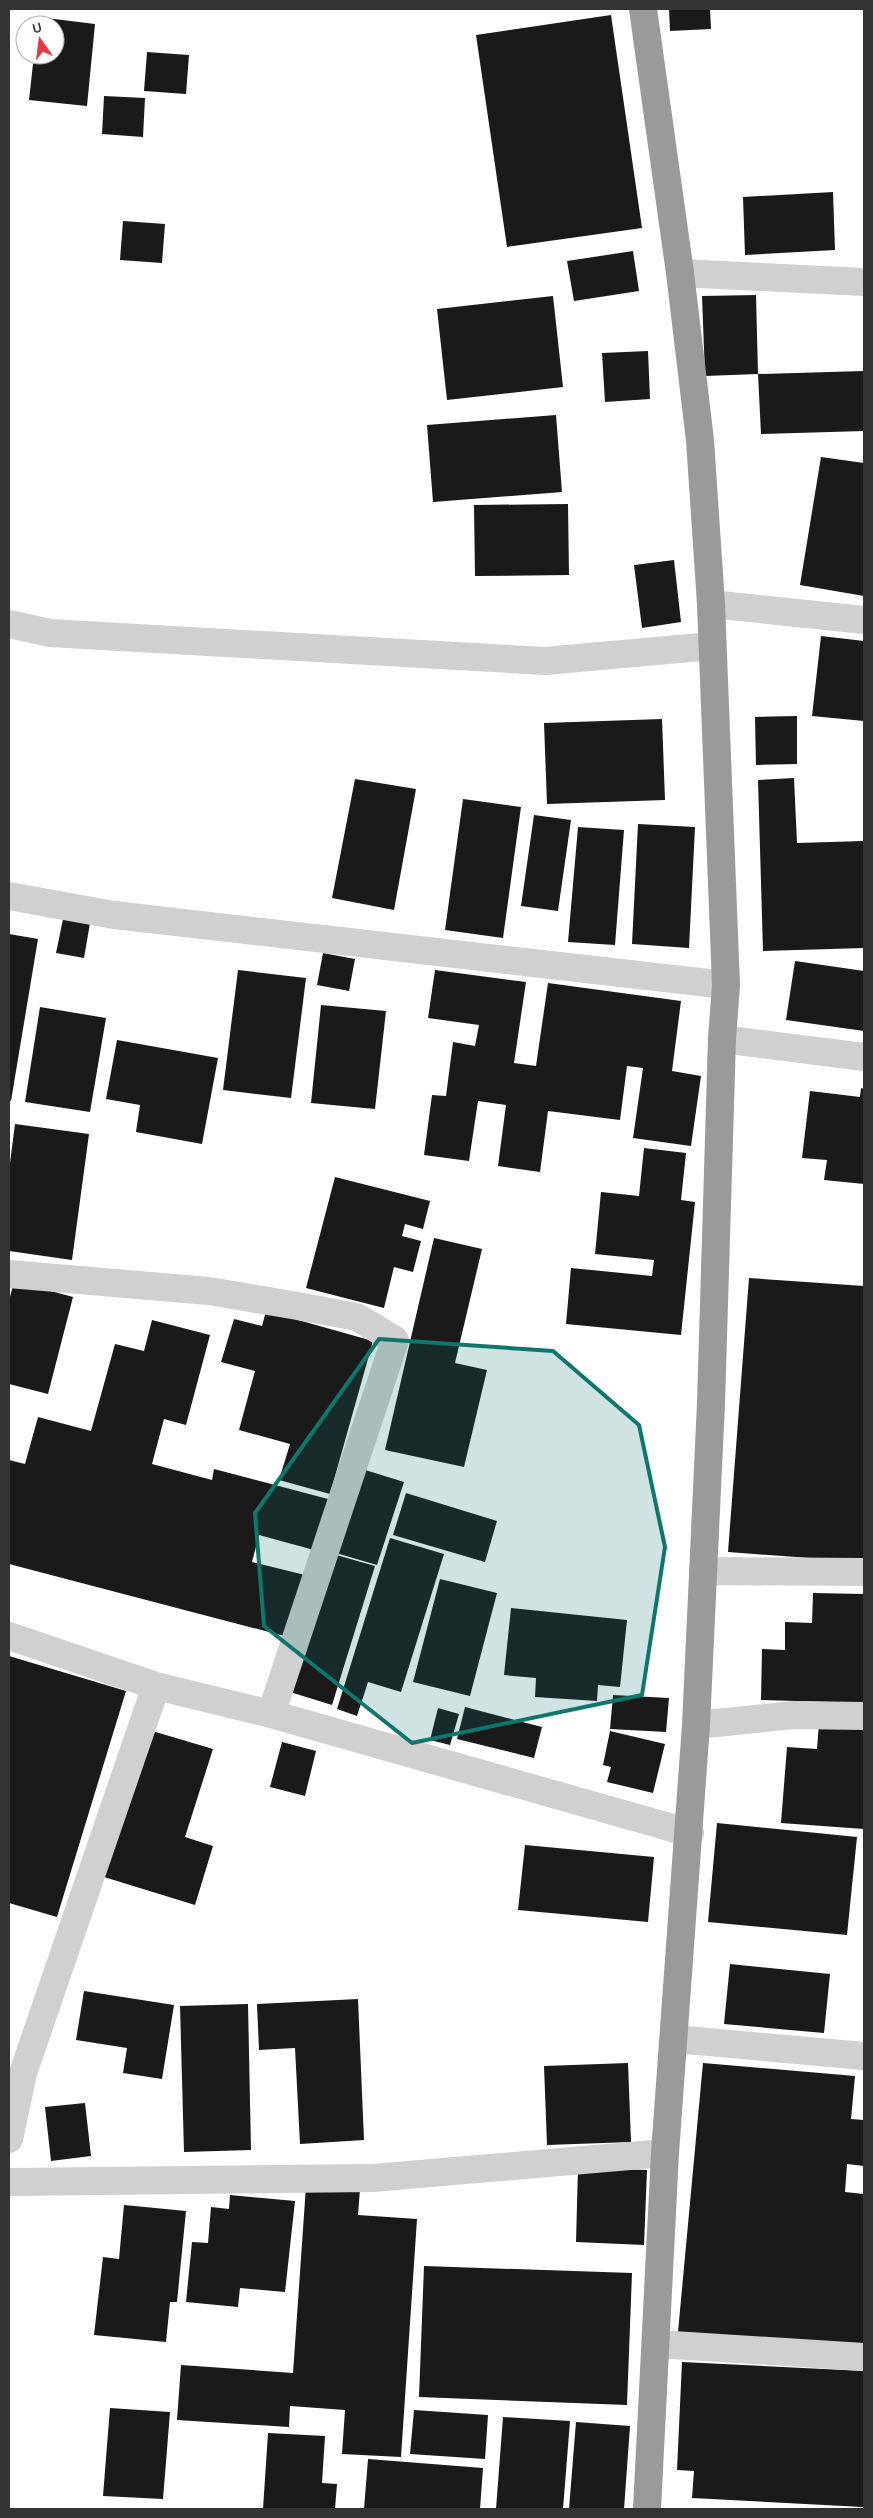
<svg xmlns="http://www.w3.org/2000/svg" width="873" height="2518" viewBox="0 0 873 2518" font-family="Karla,sans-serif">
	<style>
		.building { fill: #1a1a1a }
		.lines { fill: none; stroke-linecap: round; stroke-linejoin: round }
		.minor { stroke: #d0d0d0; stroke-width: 28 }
		.highway { stroke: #9a9a9a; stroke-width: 28 }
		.marked { fill: #0f766e; fill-opacity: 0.2; stroke: #0f766e; stroke-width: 4; stroke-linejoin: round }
	</style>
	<rect width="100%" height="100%" fill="#fff"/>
	<path class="building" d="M669,9H710L711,29L670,31Z
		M611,15L642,228L507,247L476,35Z
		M38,17L95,24L87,106L29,100L34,55H55V25H37Z
		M147,52L189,55L186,94L144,91Z
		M104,96L145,98L143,137L102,134Z
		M833,192L835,250L745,255L743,197Z
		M123,221L165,224L162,263L120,260Z
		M633,251L639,291L574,301L567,261Z
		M756,295L758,374L705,376L702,296Z
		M553,296L563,387L447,400L437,309Z
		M648,351L650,399L605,402L602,353Z
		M864,371V431L761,434L758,374Z
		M556,415L562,492L433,502L427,425Z
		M821,457L864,463V596L800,585Z
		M568,504L569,575L475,576L474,505Z
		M674,560L681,622L642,628L634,565Z
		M821,636L864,641V721L812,716Z
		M797,716V764L756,765L755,717Z
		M662,719L665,800L547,804L544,723Z
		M794,778L797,843L864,841V948L763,951L758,780Z
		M355,779L416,789L394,910L332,898Z
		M463,799L521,807L503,938L445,930Z
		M534,815L571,820L558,911L521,906Z
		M638,824L695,827L689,948L632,944Z
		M578,827L624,830L615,945L568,942Z
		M63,919L90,923L84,958L56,953Z
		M9,934L38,939L11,1101L9,1100Z
		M323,953L355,959L349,991L317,985Z
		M795,961L864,971V1031L786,1020Z
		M238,970L306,978L291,1098L223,1090Z
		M435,970L526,982L514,1063L536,1066L548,983L681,1001L672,1071L701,1076L691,1146L633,1138L643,1068L627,1066L620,1120L548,1111L540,1172L498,1166L506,1105L478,1101L469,1161L424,1155L432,1095L446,1096L453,1042L475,1046L479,1025L428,1018Z
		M321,1005L386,1011L375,1109L311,1103Z
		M40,1007L106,1018L90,1112L25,1102Z
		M117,1040L218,1058L202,1144L136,1132L140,1105L106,1099Z
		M861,1088L864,1089V1184L824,1180L827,1160L802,1158L810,1091L860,1097Z
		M15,1124L89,1134L72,1260L9,1251V1171Z
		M644,1148L686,1153L681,1200L695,1202L681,1335L566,1324L571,1268L652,1276L654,1260L595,1254L601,1192L639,1196Z
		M335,1177L430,1201L423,1229L405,1224L402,1236L421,1241L413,1272L394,1267L384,1308L306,1288Z
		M434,1238L482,1249L455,1363L487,1370L464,1467L385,1450Z
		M749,1278L864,1286V1562L728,1552Z
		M14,1281L73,1297L48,1394L9,1384V1301Z
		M266,1311L373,1341L330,1494L279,1480L290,1444L239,1430L255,1371L221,1362L234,1319L262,1326Z
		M152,1320L210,1335L186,1425L164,1419L152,1464L212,1480L214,1469L328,1499L314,1550L259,1535L252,1562L305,1575L288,1637L9,1564V1460L25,1464L38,1417L91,1431L115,1344L144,1351Z
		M362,1469L404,1482L377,1565L336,1553Z
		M406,1493L497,1521L485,1562L393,1535Z
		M390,1538L444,1554L401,1692L368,1682L357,1716L337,1709Z
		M333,1554L375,1566L332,1705L290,1692Z
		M440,1579L497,1593L470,1696L413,1682Z
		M813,1593L864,1594V1703L761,1700L762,1649L785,1650V1622L812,1623Z
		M511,1608L627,1620L620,1687L598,1685L597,1701L535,1697L536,1678L504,1675Z
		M9,1656L126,1691L57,1917L9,1903Z
		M613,1695L669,1698L666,1732L610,1729Z
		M465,1707L542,1727L534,1758L457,1739Z
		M438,1708L459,1714L450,1745L430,1740Z
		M819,1723L864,1727V1829L781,1823L787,1747L817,1749Z
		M149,1730L213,1749L185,1837L213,1846L195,1905L104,1877Z
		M610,1731L665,1744L653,1793L607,1782L611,1767L603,1765Z
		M282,1742L316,1751L305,1796L270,1787Z
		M717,1823L857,1837L847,1935L708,1922Z
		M525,1845L654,1857L648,1922L518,1910Z
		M730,1964L830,1974L824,2033L724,2024Z
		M84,1991L174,2005L162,2079L123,2073L127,2048L76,2040Z
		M358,1999L364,2140L300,2144L295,2048L259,2050L257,2004Z
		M248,2004L251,2150L184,2152L180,2006Z
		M628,2063L631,2142L547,2145L544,2066Z
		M703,2063L855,2076L851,2119L864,2120V2166L847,2164L845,2192L864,2194V2348L678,2332Z
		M85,2103L91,2156L51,2161L45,2107Z
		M578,2168L647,2170L644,2245L576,2242Z
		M306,2186L360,2189L358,2215L417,2219L401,2457L342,2454L345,2410L290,2406L289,2427L177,2420L181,2365L293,2373Z
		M230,2195L295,2201L285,2292L240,2288L238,2307L186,2302L192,2242L208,2243L211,2207L229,2209Z
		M124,2205L186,2211L177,2302H170L166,2342L94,2335L103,2257L119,2259Z
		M424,2266L632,2273L627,2405L419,2397Z
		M682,2362L864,2371L863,2507L692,2498L694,2471L677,2470Z
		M110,2408L170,2412L163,2499L103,2496Z
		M414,2410L488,2415L485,2459L410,2454Z
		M503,2417L570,2421L563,2509H496Z
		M576,2422L630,2426L624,2509H569Z
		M268,2433L325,2436L322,2483L337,2484L335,2509H263Z
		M368,2459L483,2468L480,2509H364Z"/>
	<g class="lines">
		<path class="minor" d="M680,273L864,282
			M711,604L864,620
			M9,624L50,633L545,661L712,646
			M9,896L114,915L726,985
			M722,1039L864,1057
			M9,1274L209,1291L292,1305L357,1317L395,1340L271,1714
			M703,1571L864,1572
			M9,1636L156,1686L271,1714L690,1833
			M696,1725L794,1715L864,1716
			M675,2039L864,2056
			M9,2139L23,2073L156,1686
			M9,2182L373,2178L665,2153
			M657,2344L864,2357"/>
		<path class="highway" d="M643,9L680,273L700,440L711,604L726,985L722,1039L711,1403L696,1725L665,2153L647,2509"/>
	</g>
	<path class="marked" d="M379,1339L553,1351L639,1425L665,1547L642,1695L412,1743L264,1626L255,1513Z"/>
	<rect width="873" height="2518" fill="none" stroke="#333333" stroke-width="20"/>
	<g transform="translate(40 40) rotate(346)"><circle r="24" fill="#ffffff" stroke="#adadad"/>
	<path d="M0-4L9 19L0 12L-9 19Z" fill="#e63946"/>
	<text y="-8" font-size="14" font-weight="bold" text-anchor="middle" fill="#333333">U</text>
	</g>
</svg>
